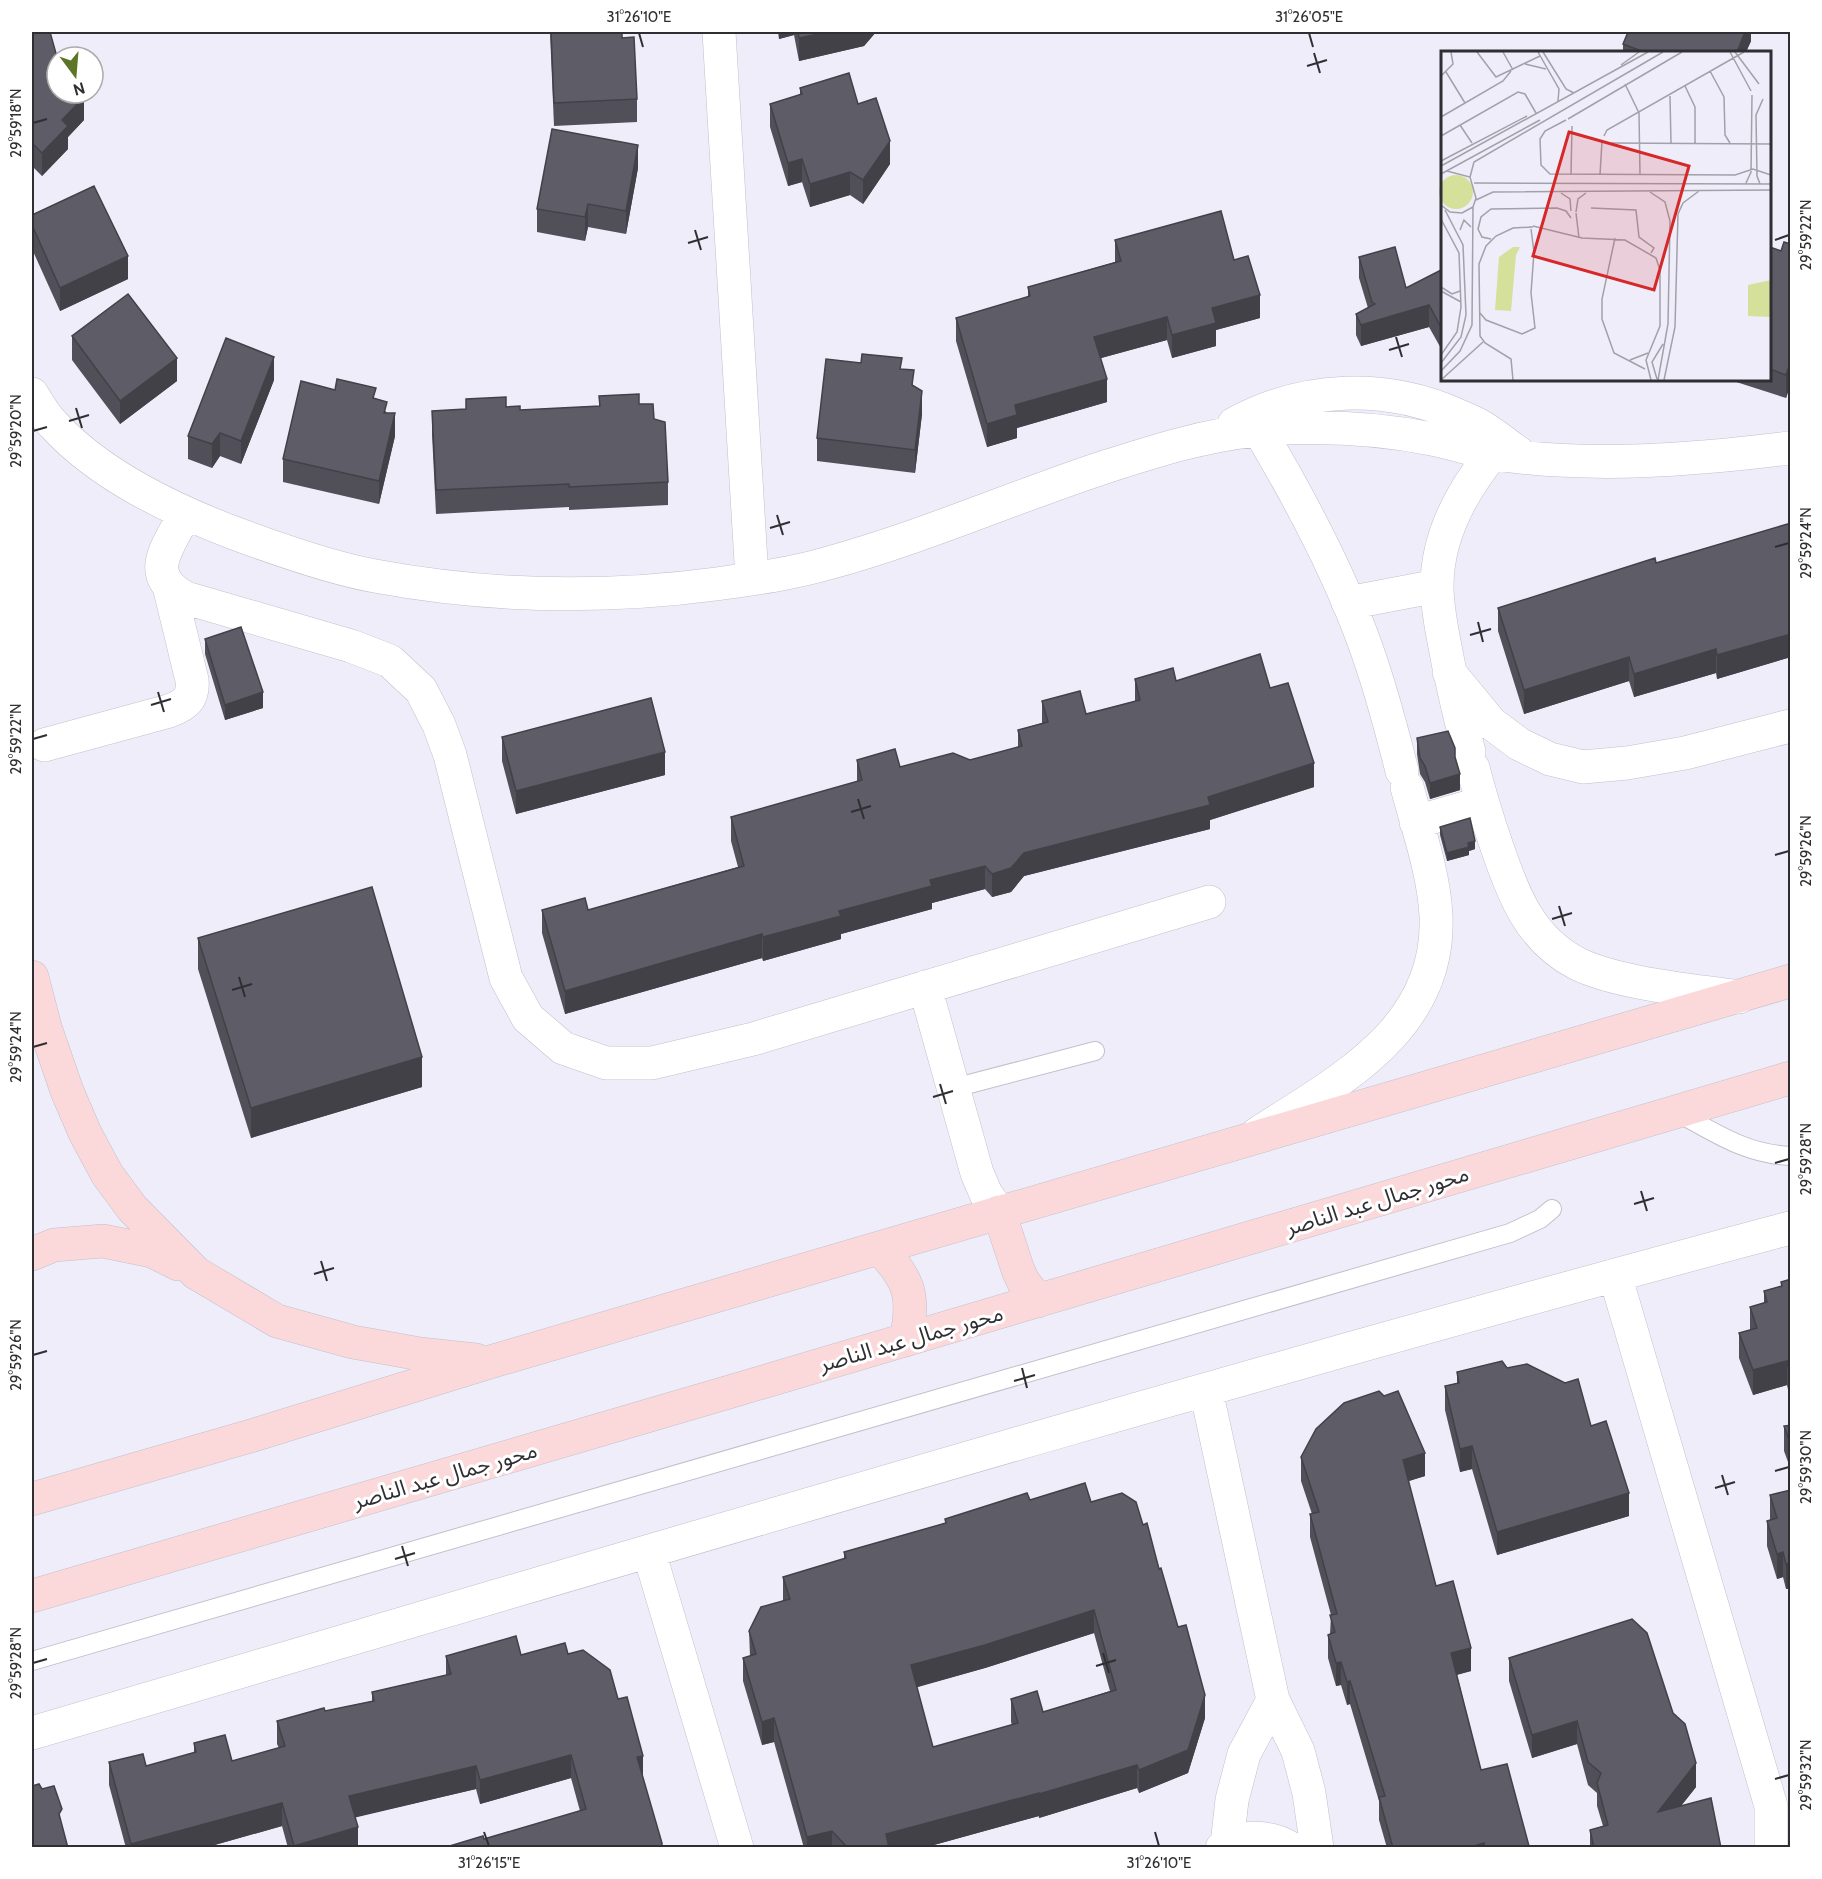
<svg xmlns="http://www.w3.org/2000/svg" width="1822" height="1879" viewBox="0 0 1822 1879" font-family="Cabin,'Noto Sans Arabic',sans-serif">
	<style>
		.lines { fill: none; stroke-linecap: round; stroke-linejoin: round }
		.service-casing { stroke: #c1c0cb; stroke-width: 20 }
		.minor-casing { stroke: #c1c0cb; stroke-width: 34 }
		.secondary-casing { stroke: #c1c0cb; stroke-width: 34 }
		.service { stroke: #fff; stroke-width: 18 }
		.minor { stroke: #fff; stroke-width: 33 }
		.secondary { stroke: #fbd9da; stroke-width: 33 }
		.wall { fill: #515059; fill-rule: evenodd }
		.shaded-wall { fill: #424148 }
		.building { fill: #5e5d67; stroke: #424148; stroke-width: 1.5; fill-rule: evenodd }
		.ticks { fill: none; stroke: #2f2f33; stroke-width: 2 }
		.labels { text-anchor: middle; stroke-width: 6; stroke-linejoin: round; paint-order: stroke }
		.street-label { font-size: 22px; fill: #2f2f33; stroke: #fff }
		.inset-road { fill: none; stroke: #a2a1aa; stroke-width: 1.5 }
		.view { fill: #d62828; fill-opacity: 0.15; stroke: #d62828; stroke-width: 3 }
		.inset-edge { fill: none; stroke: #2f2f33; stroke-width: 3 }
		.neatline { fill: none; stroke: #2f2f33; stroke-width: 2 }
		.ticks-label { font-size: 15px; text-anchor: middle; fill: #2f2f33 }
	</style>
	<rect width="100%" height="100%" fill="#eeedf9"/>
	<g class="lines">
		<defs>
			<path id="service" d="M954,1088L1095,1051
				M1677,1112C1715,1133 1746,1154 1790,1156
				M32,1661L1510,1233L1540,1219L1552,1209"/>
			<path id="minor" d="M719,32L752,579
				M32,394C38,404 45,416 53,424C99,475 171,509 234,533C277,549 330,568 375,576C488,597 603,599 716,584C752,579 790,574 825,564C921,538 1011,498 1105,467C1155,451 1205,435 1257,430C1315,425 1375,428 1432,439C1453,443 1474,451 1495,454C1593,468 1693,460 1790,448
				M1234,424C1303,386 1385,383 1457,415C1465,419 1474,422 1482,427C1495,435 1507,445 1520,454
				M1259,430C1299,497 1336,566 1363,639C1379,682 1391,727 1402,771
				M184,515C168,548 142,575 186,598L351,646L390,661L421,690L439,725L450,755L506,978L528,1018L563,1048L606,1063H652L753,1039L1209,902
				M1348,603L1437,586
				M1449,672L1491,723L1519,744L1550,759L1583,767L1627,763L1685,753L1790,726
				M44,745L169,711C185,705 194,699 192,680L170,590
				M1469,752C1459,714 1450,675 1443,636C1440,620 1437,603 1437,586C1437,537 1462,491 1492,454
				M1473,768C1480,795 1488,821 1497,847C1513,894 1530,940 1578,964C1620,984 1692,990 1739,997
				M1416,822L1482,803
				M925,987L977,1173L986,1194L999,1212
				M1257,1134C1338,1081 1441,1030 1436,916C1434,873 1418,829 1407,787
				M1615,1275L1771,1806V1848
				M1206,1390L1273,1700L1298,1751L1309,1793L1317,1848
				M649,1552L737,1848
				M32,1733C617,1561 1201,1385 1790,1228
				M1227,1844L1232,1800L1244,1754L1273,1700
				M1222,1848C1241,1834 1271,1836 1290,1848"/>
			<path id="secondary" d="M32,977L45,1027L67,1091L85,1133L107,1174L132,1208L196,1273L277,1321L353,1342L420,1354L476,1360
				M999,1212L1018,1270L1023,1281L1038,1301
				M879,1248C910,1279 915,1297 906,1340
				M32,1254L54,1245L103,1241L152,1251L178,1264
				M32,1499L254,1435L490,1362L1790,981
				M32,1596L729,1392L1790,1078"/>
		</defs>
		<use href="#service" class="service-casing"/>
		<use href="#minor" class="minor-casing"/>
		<use href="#secondary" class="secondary-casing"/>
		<use href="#service" class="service"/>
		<use href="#minor" class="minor"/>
		<use href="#secondary" class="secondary"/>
	</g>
	<path class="wall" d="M32,32L57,93L84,120L68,137V149L42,176L32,166Z
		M550,32H622V38L637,99V122L554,126Z
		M778,32H876L864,46L799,61L794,35L779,39Z
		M1751,32V41L1746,52H1623V44Z
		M800,88L858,104L890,164L863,204L850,195L810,207L802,182L788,186L770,127V104L800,95Z
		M638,168L626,234L588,227L585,241L537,232V209Z
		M32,215L128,279L60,311L32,249Z
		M1115,240L1234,260L1260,318L1216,330V346L1172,358L1167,340L1101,358L1107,402L1017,428V438L987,447L956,341V318L1028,297V287L1115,262Z
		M1791,244V383L1786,398L1730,380H1770V247L1781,251Z
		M1359,257L1406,288L1443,269V352L1429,327L1361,346L1356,335V314L1368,308L1359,278Z
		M72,336L177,381L120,424L72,360Z
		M902,369L914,386L922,414L915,473L817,461V438Z
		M274,380L241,464L220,456L212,468L188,459V436Z
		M599,396L639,404L654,419L668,482V505L569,510V507L436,514L432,434V411L506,407L520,410L599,406Z
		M376,399L387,413L395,436L379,504L283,482V459Z
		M1791,523V657L1717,679L1716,673L1634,697L1629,681L1524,714L1498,631V608L1656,563Z
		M205,639L263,708L225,720L205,654Z
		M1135,679L1176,681L1270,688L1314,787L1210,820V829L1024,876L1011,892L992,897L985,889L932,903V909L841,934V939L763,961L762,958L565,1014L542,933V910H588L738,867L731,841V817L857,782V760L900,767L970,760L1018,747V730L1042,723V701L1086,714L1135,701Z
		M502,737L665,775L516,814L502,761Z
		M1417,738L1455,757L1460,790L1430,799L1425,782L1420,774L1417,754Z
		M1440,827L1475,849L1469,851V855L1447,861L1440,835Z
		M198,938L422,1087L251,1138L198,969Z
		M1791,1279V1403L1787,1385L1753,1395L1739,1358V1333L1750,1330V1307L1764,1303V1291L1781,1286V1282Z
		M1507,1368L1591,1426L1629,1516L1497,1555L1472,1469L1460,1472L1445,1410V1386L1457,1383V1372Z
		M1791,1425V1470L1784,1451V1426Z
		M1301,1457L1425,1476L1408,1481L1436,1586L1471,1671L1457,1675L1481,1770L1529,1848H1387L1379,1820V1801L1350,1704L1347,1705L1341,1685L1336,1686L1328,1658V1635L1330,1634L1331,1615L1310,1537V1514H1312L1301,1481Z
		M1791,1490V1588L1786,1589L1783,1577L1777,1579L1767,1546V1521L1770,1520V1495Z
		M1030,1500L1091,1502L1143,1525L1159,1569L1205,1718L1188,1773L1139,1793L1137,1788L1039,1818V1816L923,1848H804L774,1742L762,1745L743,1681V1658L750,1656L749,1631L783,1600V1577L844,1559V1552L945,1523V1519ZM1094,1633L1110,1691L1043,1712L1011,1699V1722L1012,1725L933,1747L916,1687L985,1668Z
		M568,1654L618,1699L662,1843L484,1839L580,1811L571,1778L480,1804L476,1789L355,1817L358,1848H288L282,1826L204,1848H126L109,1785V1762L146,1766L194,1753V1743L232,1761L279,1748L277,1744V1721L372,1701V1692L446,1675V1656Z
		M1509,1658L1696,1787L1681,1806L1721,1848H1590V1830L1603,1826L1597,1806V1793L1588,1785L1577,1744L1532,1758L1509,1681Z"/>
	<path class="shaded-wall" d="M779,32H794V35L779,39Z
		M828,32H876L864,46L799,61V38Z
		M1745,32H1751V41L1746,52H1737Z
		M84,97V120L68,137V149L42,176V153L62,120Z
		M890,141V164L863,204V180Z
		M638,145V168L626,234V211Z
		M802,159V182L788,186V163Z
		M850,172V195L810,207V184Z
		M588,204V227L585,241V217Z
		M128,256V279L60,311V288Z
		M1260,295V318L1216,330V346L1172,358V335L1212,308Z
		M1429,305V327L1361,346V325Z
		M1167,317V340L1094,360V337Z
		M274,357V380L241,464V441Z
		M177,358V381L120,424V401Z
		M1791,360V383L1786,398V375Z
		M1107,379V402L1017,428V438L987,447V424L1015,405Z
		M922,391V414L915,473V450Z
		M395,413V436L379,504V481Z
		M220,433V456L212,468V444Z
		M1791,634V657L1717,679V655Z
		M1716,649V673L1634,697V674Z
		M1629,657V681L1524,714V690Z
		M263,692V708L225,720V705Z
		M665,752V775L516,814V791Z
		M1314,763V787L1210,820V829L1024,876L1011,892L992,897V874L1024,853L1208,797Z
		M1460,774V790L1430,799V783Z
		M1475,841V849L1469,851V855L1447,861V853L1468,843Z
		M985,866V889L932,903V909L841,934V939L763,961V937L930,880Z
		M762,934V958L565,1014V991Z
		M422,1057V1087L251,1138V1108Z
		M1787,1361V1385L1753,1395V1370Z
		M1472,1446V1469L1460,1472V1449Z
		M1425,1453V1476L1403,1483V1460Z
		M1629,1493V1516L1497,1555V1532Z
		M1783,1552V1577L1777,1579V1554Z
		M1791,1563V1588L1786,1589V1564Z
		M1094,1610V1633L985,1668L911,1689V1665Z
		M1471,1648V1671L1451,1676V1653Z
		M1341,1662V1685L1336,1686V1663Z
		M1350,1681V1704L1347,1705V1682Z
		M1205,1695V1718L1188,1773L1139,1793V1770Z
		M774,1718V1742L762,1745V1722Z
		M1577,1721V1744L1532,1758V1735Z
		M571,1755V1778L480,1804V1780Z
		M643,1756V1779L637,1757Z
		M1696,1763V1787L1658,1835V1812Z
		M1137,1765V1788L1039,1818V1794Z
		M476,1766V1789L349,1819V1796Z
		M1039,1793V1816L923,1848H886V1834Z
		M282,1803V1826L204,1848H131V1844Z
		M358,1827V1848H294V1846Z
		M832,1831V1848H807V1837Z
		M1484,1843V1848H1467Z"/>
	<path class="building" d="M32,32H50L57,57V93H80L84,97L62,120L68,126L42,153L32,143Z
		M551,32H622V38L634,37L637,99L554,103Z
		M798,32H828L799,38Z
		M1628,32H1745L1737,52H1644L1623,44Z
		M849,73L858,104L876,98L890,141L863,180L850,172L810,184L802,159L788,163L770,104L802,94L800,88Z
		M552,129L638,145L626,211L588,204L585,217L537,209Z
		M94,186L128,256L60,288L32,225V215Z
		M1221,211L1234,260L1248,256L1260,295L1212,308L1216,323L1172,335L1167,317L1094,337L1107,379L1015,405L1017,415L987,424L956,318L1030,296L1028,287L1121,261L1115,240Z
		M1784,242L1791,244V360L1786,375L1770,369V247L1781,251Z
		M1395,247L1406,288L1443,269V331L1429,305L1361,325L1356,314L1375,304L1372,302L1359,257Z
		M128,294L177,358L120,401L72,336Z
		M226,338L274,357L241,441L220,433L212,444L188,436Z
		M862,354L902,358L900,369L914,370L912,385L922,391L915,450L817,438L826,359L861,363Z
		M337,379L376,388L373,398L387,402L384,413H395L379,481L283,459L301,381L335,390Z
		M639,394V404H653L654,419L665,422L668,482L569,487V484L436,490L432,411L466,409V399L506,397V407L520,406V410L600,406L599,396Z
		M1791,523V634L1717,655L1716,649L1634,674L1629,657L1524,690L1498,608L1655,558L1656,563Z
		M241,627L263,692L225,705L205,639Z
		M1260,654L1270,688L1288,683L1314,763L1208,797L1210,805L1024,853L1011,868L992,874L985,866L930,880L932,886L839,911L841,916L763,937L762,934L565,991L542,910L585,898L588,910L744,866L731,817L862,780L857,760L895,749L900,767L953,753L970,760L1022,746L1018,730L1048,722L1042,701L1080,691L1086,714L1140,700L1135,679L1173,668L1176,681Z
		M651,698L665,752L516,791L502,737Z
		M1448,731L1455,748V757L1460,774L1430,783L1425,766L1420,758L1417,738Z
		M1470,818L1475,841L1468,843L1469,847L1447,853L1440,827Z
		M372,887L422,1057L251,1108L198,938Z
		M1791,1279V1378L1787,1361L1753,1370L1739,1333L1757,1328L1750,1307L1767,1302L1764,1291L1782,1286L1781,1282Z
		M1502,1361L1507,1368L1527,1364L1565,1383L1578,1379L1591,1426L1606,1421L1629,1493L1497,1532L1472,1446L1460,1449L1445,1386L1459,1383L1457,1372Z
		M1379,1391L1384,1396L1398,1391L1425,1453L1403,1460L1436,1586L1453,1581L1471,1648L1451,1653L1481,1770L1507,1764L1529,1846L1522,1848H1485L1484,1843L1467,1848H1393L1379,1797L1385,1796L1350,1681L1347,1682L1341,1662L1336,1663L1328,1635L1335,1632L1330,1615L1337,1614L1310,1514L1319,1512L1301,1457L1316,1429L1344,1403Z
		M1791,1425V1445L1784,1426Z
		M1085,1483L1091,1502L1122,1493L1136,1502L1143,1525L1147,1523L1159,1569L1161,1568L1178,1627L1186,1625L1205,1695L1188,1750L1139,1770L1137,1765L1039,1794V1793L886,1834L889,1848H854L846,1846L832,1831L807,1837L774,1718L762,1722L743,1658L756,1654L749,1631L761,1607L790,1599L783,1577L846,1558L844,1552L946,1523L945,1519L1027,1493L1030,1500ZM1094,1610L1116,1690L1043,1712L1037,1691L1011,1699L1018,1723L933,1747L911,1665L985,1645Z
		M1791,1490V1563L1786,1564L1783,1552L1777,1554L1767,1521L1777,1518L1770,1495Z
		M1632,1619L1647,1633L1673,1713L1685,1724L1696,1763L1658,1812L1711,1798L1721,1848H1594L1590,1830L1608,1825L1597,1783L1601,1773L1588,1762L1577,1721L1532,1735L1509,1658Z
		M516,1636L521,1655L565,1643L568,1654L583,1650L610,1670L618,1699L627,1697L643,1756L637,1757L662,1843V1848H443L483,1836L484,1839L586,1809L571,1755L480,1780L476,1766L349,1796L358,1827L294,1846L282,1803L131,1844L109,1762L143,1754L146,1766L196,1752L194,1743L225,1735L232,1761L285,1746L277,1721L324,1708L325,1711L374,1701L372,1692L451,1674L446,1656Z
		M39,1784L42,1789L54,1786L62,1809L59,1814L68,1848H32V1786Z"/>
	<path class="ticks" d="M639,33L643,47M1309,33L1313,47M1314,53L1320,73M1307,66L1327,60M33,123L47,119M695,230L701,250M1775,240L1789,235M688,243L708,237M1396,337L1402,357M1389,350L1409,344M76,408L82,428M69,421L89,415M33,431L47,427M777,515L783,535M770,528L790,522M1775,547L1789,543M1478,622L1483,642M1470,635L1491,629M158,692L164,712M151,705L171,699M33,739L47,735M858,799L864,819M851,812L871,806M1775,855L1789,851M1559,906L1565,926M1552,919L1572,913M239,977L245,997M232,990L252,984M33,1047L47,1043M940,1084L946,1104M933,1097L953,1091M1775,1163L1789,1159M1641,1191L1647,1211M1634,1204L1654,1198M321,1261L327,1281M314,1274L334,1268M33,1355L47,1351M1022,1368L1027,1388M1014,1381L1035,1375M1775,1471L1789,1467M1722,1475L1728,1495M1715,1488L1735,1482M402,1546L408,1566M395,1559L415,1553M1103,1653L1109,1673M33,1663L47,1659M1096,1666L1116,1660M1775,1779L1789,1775M484,1832L489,1846M1155,1832L1159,1846"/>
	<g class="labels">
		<g class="street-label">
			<text transform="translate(1377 1200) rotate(-17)" y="8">محور جمال عبد الناصر</text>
			<text transform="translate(911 1338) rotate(-16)" y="8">محور جمال عبد الناصر</text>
			<text transform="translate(445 1475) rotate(-16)" y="8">محور جمال عبد الناصر</text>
		</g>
	</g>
	<g transform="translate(1441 51)">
		<rect width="330" height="330" fill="#eeedf9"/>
		<path d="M-2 141a17 17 0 1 1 34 0a17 17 0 1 1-34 0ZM72,196H79L75,204L70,260L54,259L58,206ZM330,229V266L307,265V234Z" fill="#d5e09a"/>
		<path class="inset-road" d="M36,1L55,26L99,5M62,1L72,19M97,1L118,38L117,50M102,1L125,38L133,42M289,1L310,40M294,1L318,33M84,13L105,18M180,14L198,1M269,20L283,46L284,84L289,92M5,21L24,52M0,25L12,13L10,1M184,33L198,62L199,124M244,35L254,56V92M229,45L230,93M0,66L62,30L70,20M127,68L241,1M125,69L104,80L99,88L100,114L109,123L294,124L312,118L330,124M19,74L31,92M0,85L77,41L84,43L95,62M163,85L166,79L303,1M170,92L330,93M0,110L86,65M0,115L207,1M0,123L99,69M130,124L131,75M159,124L161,90M29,126L33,111L222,1M33,132L330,133M305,132L310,121L311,44M319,133L316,125L315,64L322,48M209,141L224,151L229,170L227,273L217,329M120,142L129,148L130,160M35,149L52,141L330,139M0,154L9,161L21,162L32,156L35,147L29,126L6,120M150,157L195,159L198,186L213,197L210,202M135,161L137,148L145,142M135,162L138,187M0,168L18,202L20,256L16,281L0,304M92,175L141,187L184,189L215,207L219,219V275L205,309L210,329M19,179L23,169L30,176M174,187L161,248V268L173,302L204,318M50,188L41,186L37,178L40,166L50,158L116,157L125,160L130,167M0,236L11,243L19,240M0,240L20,251M39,262L45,269L81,283L94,277L90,242L93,201L90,178M189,309L207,302M0,312L20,286L25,264L22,194L4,159M0,320L19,300L31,274L32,156M216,328L211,311L222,293M0,329L42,291M72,329L70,308L44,292L39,285L38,213L45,195L55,185L72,177L92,176H88M223,329L234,276L237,163L242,152L258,140"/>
		<path class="view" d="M128,81L248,115L213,239L92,205Z"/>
		<rect width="330" height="330" class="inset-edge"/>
	</g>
	<rect width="1822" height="1879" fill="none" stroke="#ffffff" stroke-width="66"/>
	<g transform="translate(75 75) rotate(164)"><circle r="28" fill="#ffffff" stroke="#acacad" stroke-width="1.5"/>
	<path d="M0-4.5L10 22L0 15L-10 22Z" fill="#5c7527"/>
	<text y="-9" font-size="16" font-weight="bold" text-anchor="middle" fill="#2f2f33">N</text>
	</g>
	<rect x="33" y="33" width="1756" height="1813" class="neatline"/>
	<g class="ticks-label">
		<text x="639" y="22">31°26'10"E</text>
		<text x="1309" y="22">31°26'05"E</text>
		<text transform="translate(16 123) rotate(-90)" y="5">29°59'18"N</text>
		<text transform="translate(1806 235) rotate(-90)" y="5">29°59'22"N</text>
		<text transform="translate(16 431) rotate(-90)" y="5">29°59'20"N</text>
		<text transform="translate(1806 543) rotate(-90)" y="5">29°59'24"N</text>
		<text transform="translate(16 739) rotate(-90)" y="5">29°59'22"N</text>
		<text transform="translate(1806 851) rotate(-90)" y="5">29°59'26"N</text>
		<text transform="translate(16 1047) rotate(-90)" y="5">29°59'24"N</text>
		<text transform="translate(1806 1159) rotate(-90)" y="5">29°59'28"N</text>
		<text transform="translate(16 1355) rotate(-90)" y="5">29°59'26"N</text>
		<text transform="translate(1806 1467) rotate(-90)" y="5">29°59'30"N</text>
		<text transform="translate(16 1663) rotate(-90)" y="5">29°59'28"N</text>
		<text transform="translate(1806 1775) rotate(-90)" y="5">29°59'32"N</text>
		<text x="489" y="1868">31°26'15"E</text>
		<text x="1159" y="1868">31°26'10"E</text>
	</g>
</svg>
